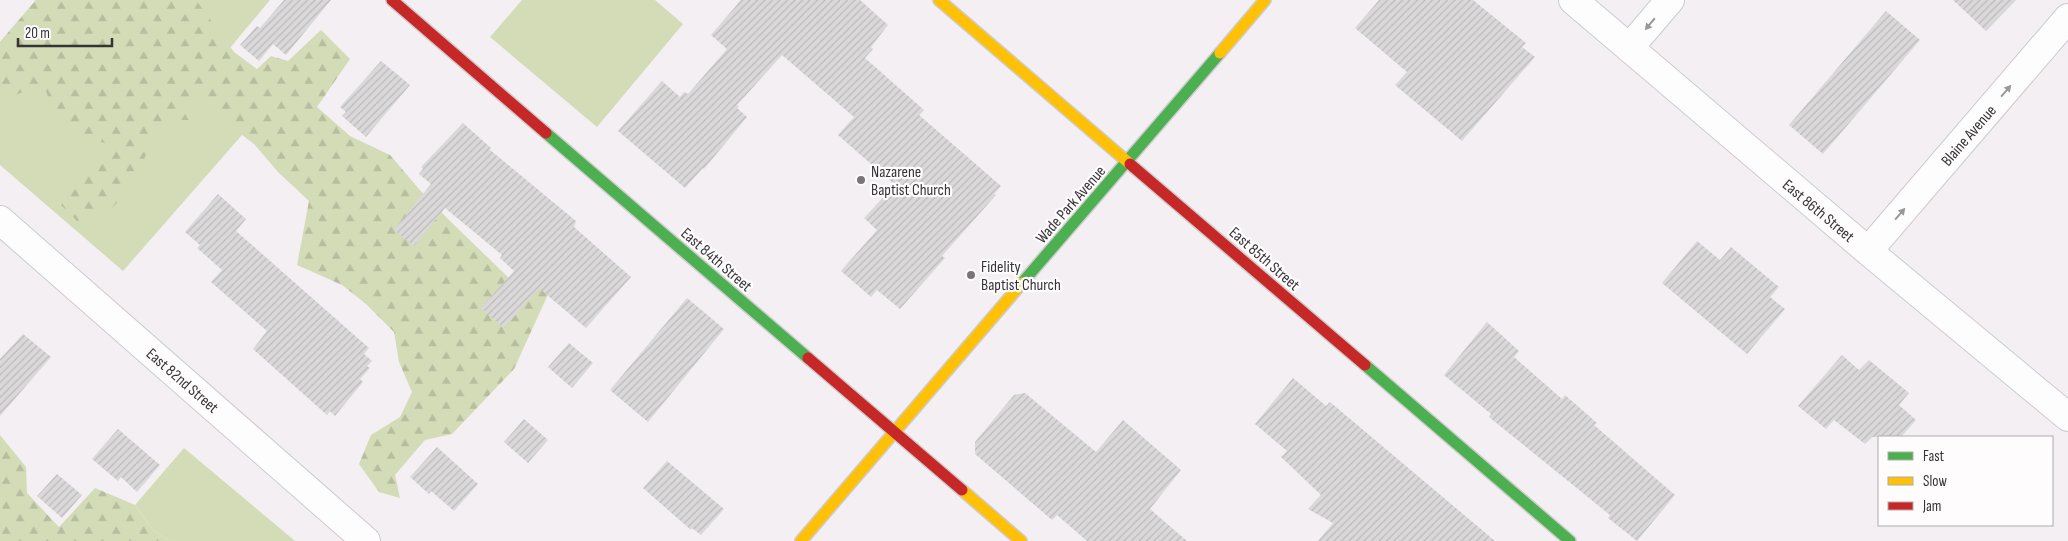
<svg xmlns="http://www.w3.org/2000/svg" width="2068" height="541" viewBox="0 0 2068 541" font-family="'Sofia Sans Condensed',sans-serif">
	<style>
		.grass { fill: #d4dcb7 }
		.forest { fill: url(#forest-firs) }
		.building { fill: url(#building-hatch) }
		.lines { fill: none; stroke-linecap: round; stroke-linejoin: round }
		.street-casing { stroke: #cecbce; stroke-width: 30 }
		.fast-casing { stroke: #cecbce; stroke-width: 14 }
		.slow-casing { stroke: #cecbce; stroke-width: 14 }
		.jam-casing { stroke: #cecbce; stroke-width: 14 }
		.street { stroke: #fdfdfd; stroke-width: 28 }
		.fast { stroke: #4caf50; stroke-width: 11 }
		.slow { stroke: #ffc107; stroke-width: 11 }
		.jam { stroke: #c62828; stroke-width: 11 }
		.oneway { fill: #9a989a }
		.poi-dot { fill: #787578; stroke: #fffcfe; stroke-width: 2 }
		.labels { text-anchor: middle; stroke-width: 4.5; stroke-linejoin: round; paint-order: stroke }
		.street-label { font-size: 16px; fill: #363436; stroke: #fffcfe }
		.poi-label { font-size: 16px; fill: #363436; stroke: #fffcfe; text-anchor: start }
	</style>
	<defs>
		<pattern id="forest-firs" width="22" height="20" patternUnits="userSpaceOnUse" patternTransform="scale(1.25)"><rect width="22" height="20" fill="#d4dcb7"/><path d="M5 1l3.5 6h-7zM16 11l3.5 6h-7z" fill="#b7bd9e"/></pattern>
		<pattern id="building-hatch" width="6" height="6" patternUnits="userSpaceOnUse" patternTransform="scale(1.25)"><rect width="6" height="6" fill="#dbd8d9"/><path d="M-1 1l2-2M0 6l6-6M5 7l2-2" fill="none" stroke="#bdbabb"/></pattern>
	</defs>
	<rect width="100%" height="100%" fill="#f3eff2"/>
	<path class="grass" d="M36,0H270L219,61L270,103L123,271L0,165V42Z
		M522,0H655L683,24L597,127L490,37Z
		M184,448L295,541H169L153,530L135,505Z"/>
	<path class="forest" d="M36,0H196L234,52L257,69L271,56L288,61L321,30L350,59L317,107L350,136L390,155L419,189L451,222L510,279L550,290L514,369L452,434L425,440L395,475L400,498L379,492L359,464L371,435L400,417L412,392L399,362L394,332L366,304L342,285L297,265L309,201L278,172L254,144L213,113L194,91V120H175L150,143L137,179L109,212L77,221L61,205L114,145L92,140L64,130L50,102L43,83L16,95L0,90V42Z
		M0,435L26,467L27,493L59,527L95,488L135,505L153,530L169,541H0Z"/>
	<path class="building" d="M284,0H331L286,55L273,44L259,61L240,45L257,26L260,28Z
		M741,0H860L888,25L871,47L873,49L865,58L924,110L919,115L1001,186L994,194L996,195L942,256L945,258L900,309L877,290L871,297L841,271L877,230L864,218L895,185L838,135L854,117L782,55L737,105L739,106L737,108L747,117L704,169L703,168L685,188L618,131L662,81L680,97L684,92L688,94L727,49L711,35Z
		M1379,0H1473L1526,43L1522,47L1535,57L1462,141L1395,85L1407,72L1355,28Z
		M1953,0H2016L1986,31Z
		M1886,11L1920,40L1823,154L1789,125Z
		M381,61L410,85L366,137L342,116L346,112L340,107Z
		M463,123L491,148L489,149L576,221L574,227L631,277L586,328L539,288L504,328L481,308L514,271L500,258L502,255L445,208L414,246L394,230L431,184L419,174L423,169L421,167Z
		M218,194L246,219L236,231L369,348L364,354L372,361L367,366L370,368L360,379L363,382L335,416L330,411L327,415L253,349L267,331L211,282L222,270L197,248L200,245L185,232Z
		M1697,241L1720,260L1731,247L1779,287L1770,297L1785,309L1747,354L1662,283Z
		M687,298L724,329L648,422L610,390Z
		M1487,322L1519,351L1514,357L1562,399L1565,395L1597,423L1594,425L1675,495L1637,541L1608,518L1610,515L1489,417L1491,414L1444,375Z
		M23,334L51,357L0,416V359Z
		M569,343L593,363L572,388L548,367Z
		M1842,355L1859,370L1869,360L1909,393L1899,405L1916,420L1901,437H1872L1865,444L1834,420L1826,429L1798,406Z
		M1293,378L1326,406L1330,402L1495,541H1318L1333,523L1308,509L1321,495L1281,457L1287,451L1255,424Z
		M1025,393L1096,452L1123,420L1181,470L1150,509L1187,541H1087L1057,515L1052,520L975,454V442L1014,395Z
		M524,419L548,440L528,463L504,442Z
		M118,429L160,465L137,492L121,477L118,481L92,459Z
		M437,447L478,484L454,511L431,491L429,494L410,477Z
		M667,461L724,509L701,535L692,528L691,530L643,488Z
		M57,474L82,495L62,518L37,496Z"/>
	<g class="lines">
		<defs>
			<path id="street" d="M1573,0L1868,251L2068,417
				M1629,48L1670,0
				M0,220L366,541
				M1868,251L2068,18"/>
			<path id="fast" d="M546,133L808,358
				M1022,283L1220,53
				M1365,365L1570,541"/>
			<path id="slow" d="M939,0L1130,164
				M1220,53L1265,0
				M962,490L1021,541
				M801,541L1022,283"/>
			<path id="jam" d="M392,0L546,133
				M1130,164L1365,365
				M808,358L962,490"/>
		</defs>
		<use href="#street" class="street-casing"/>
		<use href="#fast" class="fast-casing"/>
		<use href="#slow" class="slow-casing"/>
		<use href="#jam" class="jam-casing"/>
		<use href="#street" class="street"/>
		<use href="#fast" class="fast"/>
		<use href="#slow" class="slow"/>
		<use href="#jam" class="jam"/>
	</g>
	<defs><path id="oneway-solid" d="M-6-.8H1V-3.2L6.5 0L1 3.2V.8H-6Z" transform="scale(1.25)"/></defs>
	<g class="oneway">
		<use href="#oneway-solid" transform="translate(1650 24) rotate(130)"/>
		<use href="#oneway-solid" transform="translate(2006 91) rotate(-49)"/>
		<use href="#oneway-solid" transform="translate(1900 214) rotate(-49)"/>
	</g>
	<g class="poi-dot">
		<circle cx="861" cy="180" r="5"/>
		<circle cx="971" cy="275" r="5"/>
	</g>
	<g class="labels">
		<g class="street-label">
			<text transform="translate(1968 135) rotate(-49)" y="6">Blaine Avenue</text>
			<text transform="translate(1070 204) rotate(-49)" y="6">Wade Park Avenue</text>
			<text transform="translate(1819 210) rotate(40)" y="6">East 86th Street</text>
			<text transform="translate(1265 258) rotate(41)" y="6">East 85th Street</text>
			<text transform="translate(717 259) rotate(41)" y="6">East 84th Street</text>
			<text transform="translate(183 380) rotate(41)" y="6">East 82nd Street</text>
		</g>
		<g class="poi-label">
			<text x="871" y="177">Nazarene<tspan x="871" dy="18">Baptist Church</tspan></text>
			<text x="981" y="272">Fidelity<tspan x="981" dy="18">Baptist Church</tspan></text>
		</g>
	</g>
	<rect x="1878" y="436" width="175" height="90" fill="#fffcfe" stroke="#afacae"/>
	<rect x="1888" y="452" width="25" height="8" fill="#4caf50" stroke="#afacae"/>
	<text x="1923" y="461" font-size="15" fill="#363436">Fast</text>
	<rect x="1888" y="477" width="25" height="8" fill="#ffc107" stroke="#afacae"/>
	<text x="1923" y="486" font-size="15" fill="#363436">Slow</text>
	<rect x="1888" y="502" width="25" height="8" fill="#c62828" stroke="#afacae"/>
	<text x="1923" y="511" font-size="15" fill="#363436">Jam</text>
	<path d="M18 38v8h94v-8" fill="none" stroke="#363436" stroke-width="2.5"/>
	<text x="25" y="38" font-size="15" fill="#363436" stroke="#fffcfe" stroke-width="4" paint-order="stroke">20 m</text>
</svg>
